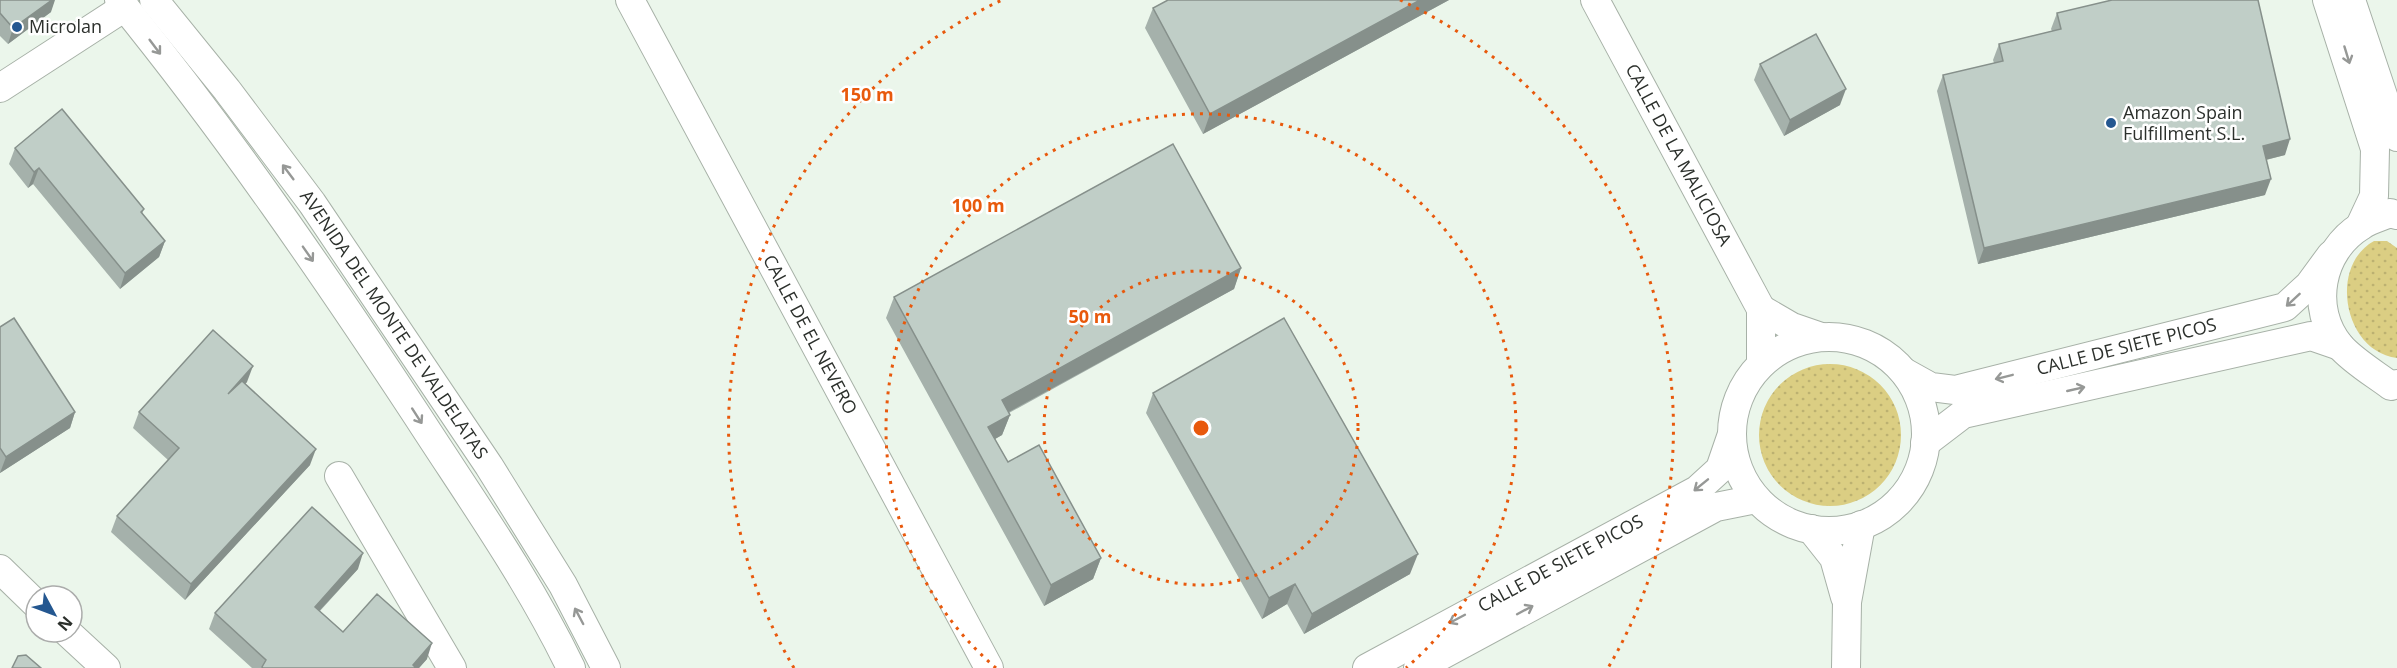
<svg xmlns="http://www.w3.org/2000/svg" width="2397" height="668" viewBox="0 0 2397 668" font-family="'Open Sans',sans-serif">
	<style>
		.garden { fill: url(#garden-dots) }
		.lines { fill: none; stroke-linecap: round; stroke-linejoin: round }
		.minor-casing { stroke: #a7b1a7; stroke-width: 30 }
		.minor { stroke: #fff; stroke-width: 28 }
		.wall { fill: #a5b1ab }
		.shaded-wall { fill: #86908b }
		.building { fill: #c0cec7; stroke: #86908b; stroke-width: 1.5 }
		.oneway { stroke: #969896 }
		.ring { fill: none; stroke: #e8590c; stroke-width: 3; stroke-dasharray: 3 6 }
		.poi-dot { fill: #245790; stroke: #fff; stroke-width: 2 }
		.labels { text-anchor: middle; stroke-width: 5; stroke-linejoin: round; paint-order: stroke }
		.poi-label { font-size: 18px; fill: #2c302c; stroke: #fff; text-anchor: start }
		.street-label { font-size: 18px; fill: #2c302c; stroke: #fff }
		.centre { fill: #e8590c; stroke: #fff; stroke-width: 3 }
		.ring-label { font-size: 18px; text-anchor: middle; font-weight: bold; fill: #e8590c; stroke: #fff; stroke-width: 5; stroke-linejoin: round; paint-order: stroke }
	</style>
	<defs>
		<pattern id="garden-dots" width="8" height="8" patternUnits="userSpaceOnUse" patternTransform="scale(1.5)"><rect width="8" height="8" fill="#dbce83"/><path d="M2 2h.1M6 6h.1" fill="none" stroke="#bcb171" stroke-width="1.8" stroke-linecap="round"/></pattern>
	</defs>
	<rect width="100%" height="100%" fill="#ebf6eb"/>
	<path class="garden" d="M2374,241H2387L2397,248V358C2344,352 2328,266 2374,241Z
		M1759 435a71 71 0 1 1 142 0a71 71 0 1 1-142 0Z"/>
	<g class="lines">
		<defs>
			<g id="minor">
				<path d="M119,0C227,133 324,274 418,417C471,499 528,579 571,668"/>
				<path id="s1" d="M154,0L227,90L312,203L489,466L563,585L606,668"/>
				<path id="s2" d="M630,0L989,668"/>
				<path id="s3" d="M1595,0L1761,309V364"/>
				<path d="M2327,0L2375,149L2374,196L2360,226"/>
				<path d="M2351,0L2397,137"/>
				<path d="M0,88L125,7"/>
				<path d="M2397,215L2390,213C2381,217 2369,220 2361,226C2320,251 2309,309 2340,346C2353,361 2375,374 2391,386L2397,384"/>
				<path d="M1761,309L1792,327L1821,337"/>
				<circle cx="1829" cy="434" r="97"/>
				<path id="s4" d="M1904,372L1931,387L1955,390L2285,307L2309,285L2331,255"/>
				<path d="M1925,443L1963,414L2311,336L2340,346"/>
				<path d="M339,476L452,668"/>
				<path d="M1811,529L1834,558L1845,597"/>
				<path d="M0,569L36,604"/>
				<path d="M67,632L106,668"/>
				<path id="s5" d="M1367,668L1697,490L1720,469L1731,437"/>
				<path d="M1418,668L1716,507L1756,499"/>
				<path d="M1846,668L1847,602L1861,525"/>
			</g>
		</defs>
		<use href="#minor" class="minor-casing"/>
		<use href="#minor" class="minor"/>
	</g>
	<path class="wall" d="M0,0L51,12L8,44L0,36Z
		M1168,0H1449L1203,134L1145,28L1153,8Z
		M2057,13L2285,155L2266,160L2265,195L1978,264L1937,91L1943,75L1994,63L1993,60L1999,44L2052,31L2051,29Z
		M1760,64L1840,105L1784,136L1754,80Z
		M15,148L144,209L142,214L165,241L159,257L120,289L33,184L28,188L9,164Z
		M1241,268L1234,289L1009,413L1010,415L1002,435L995,439L1008,462L1101,558L1093,579L1044,606L886,318L894,297Z
		M0,327L75,412L70,428L0,473Z
		M247,382L245,384L310,465L185,600L111,532L117,516L168,460L133,428L139,412Z
		M1153,393L1410,574L1304,634L1287,604L1262,619L1146,413Z
		M358,569L320,611L343,632L427,659L419,668H252L209,629L215,613Z"/>
	<path class="shaded-wall" d="M52,0H55L51,12L8,44L13,28Z
		M1420,0H1449L1203,134L1210,114Z
		M1846,89L1840,105L1784,136L1790,120Z
		M2290,139L2285,155L2257,162L2263,146Z
		M39,168L33,184L28,188L34,172Z
		M2271,179L2265,195L1978,264L1984,248Z
		M165,241L159,257L120,289L125,273Z
		M1241,268L1234,289L994,420L1002,400Z
		M253,366L247,382L222,410L228,394Z
		M75,412L70,428L0,473L6,457Z
		M1010,415L1002,435L981,447L988,427Z
		M316,449L310,465L185,600L191,584Z
		M363,553L358,569L309,622L315,607Z
		M1418,554L1410,574L1304,634L1312,614Z
		M1101,558L1093,579L1044,606L1051,585Z
		M1295,584L1287,604L1262,619L1269,598Z
		M432,643L427,659L419,668H412L413,665Z"/>
	<path class="building" d="M0,0H52L13,28L0,13Z
		M1168,0H1420L1210,114L1153,8Z
		M2112,0H2258L2290,139L2263,146L2271,179L1984,248L1943,75L2003,61L1999,44L2061,29L2057,13Z
		M1816,34L1846,89L1790,120L1760,64Z
		M62,109L144,209L141,212L165,241L125,273L39,168L34,172L15,148Z
		M1173,144L1241,268L1002,400L1010,415L988,427L1008,462L1039,445L1101,558L1051,585L894,297Z
		M14,318L75,412L6,457L0,448V327Z
		M1284,318L1418,554L1312,614L1295,584L1269,598L1153,393Z
		M213,330L253,366L228,394L242,381L316,449L191,584L117,516L179,448L139,412Z
		M312,507L363,553L315,607L343,632L377,594L432,643L413,665L416,668H263L262,667L266,660L215,613Z
		M26,655L41,668H12L18,656Z"/>
	<defs><path id="oneway-shaft" d="M-6 0H5M1.5-3L5.5 0L1.5 3" fill="none" stroke-width="1.6" stroke-linecap="round" stroke-linejoin="round" transform="scale(1.5)"/></defs>
	<g class="oneway">
		<use href="#oneway-shaft" transform="translate(155 47) rotate(53)"/>
		<use href="#oneway-shaft" transform="translate(2347 55) rotate(73)"/>
		<use href="#oneway-shaft" transform="translate(288 172) rotate(-127)"/>
		<use href="#oneway-shaft" transform="translate(308 254) rotate(55)"/>
		<use href="#oneway-shaft" transform="translate(2293 300) rotate(137)"/>
		<use href="#oneway-shaft" transform="translate(2004 377) rotate(166)"/>
		<use href="#oneway-shaft" transform="translate(2076 389) rotate(-13)"/>
		<use href="#oneway-shaft" transform="translate(417 416) rotate(57)"/>
		<use href="#oneway-shaft" transform="translate(1701 485) rotate(141)"/>
		<use href="#oneway-shaft" transform="translate(1525 610) rotate(-28)"/>
		<use href="#oneway-shaft" transform="translate(579 616) rotate(-118)"/>
		<use href="#oneway-shaft" transform="translate(1457 619) rotate(152)"/>
	</g>
	<g class="ring">
		<circle cx="1201" cy="428" r="157"/>
		<path d="M996 668A315 315 0 1 1 1406 668"/>
		<path d="M794 668A472 472 0 0 1 1002 0M1400 0A472 472 0 0 1 1608 668"/>
	</g>
	<g class="poi-dot">
		<circle cx="17" cy="27" r="6"/>
		<circle cx="2111" cy="123" r="6"/>
	</g>
	<g class="labels">
		<g class="poi-label">
			<text x="29" y="33">Microlan</text>
			<text x="2123" y="119">Amazon Spain<tspan x="2123" dy="21">Fulfillment S.L.</tspan></text>
		</g>
		<g class="street-label">
			<text dy="6" stroke="none"><textPath href="#s3" startOffset="176">CALLE DE LA MALICIOSA</textPath></text>
			<text dy="6" stroke="none"><textPath href="#s1" startOffset="404">AVENIDA DEL MONTE DE VALDELATAS</textPath></text>
			<text dy="6" stroke="none"><textPath href="#s2" startOffset="380">CALLE DE EL NEVERO</textPath></text>
			<text dy="6" stroke="none"><textPath href="#s4" startOffset="232">CALLE DE SIETE PICOS</textPath></text>
			<text dy="6" stroke="none"><textPath href="#s5" startOffset="220">CALLE DE SIETE PICOS</textPath></text>
		</g>
	</g>
	<circle cx="1201" cy="428" r="9" class="centre"/>
	<g class="ring-label">
		<text x="867" y="101">150 m</text>
		<text x="978" y="212">100 m</text>
		<text x="1090" y="323">50 m</text>
	</g>
	<g transform="translate(54 614) rotate(131)"><circle r="28" fill="#ffffff" stroke="#abacab" stroke-width="1.5"/>
	<path d="M0-4.5L10 22L0 15L-10 22Z" fill="#245790"/>
	<text y="-9" font-size="16" font-weight="bold" text-anchor="middle" fill="#2c302c">N</text>
	</g>
</svg>
